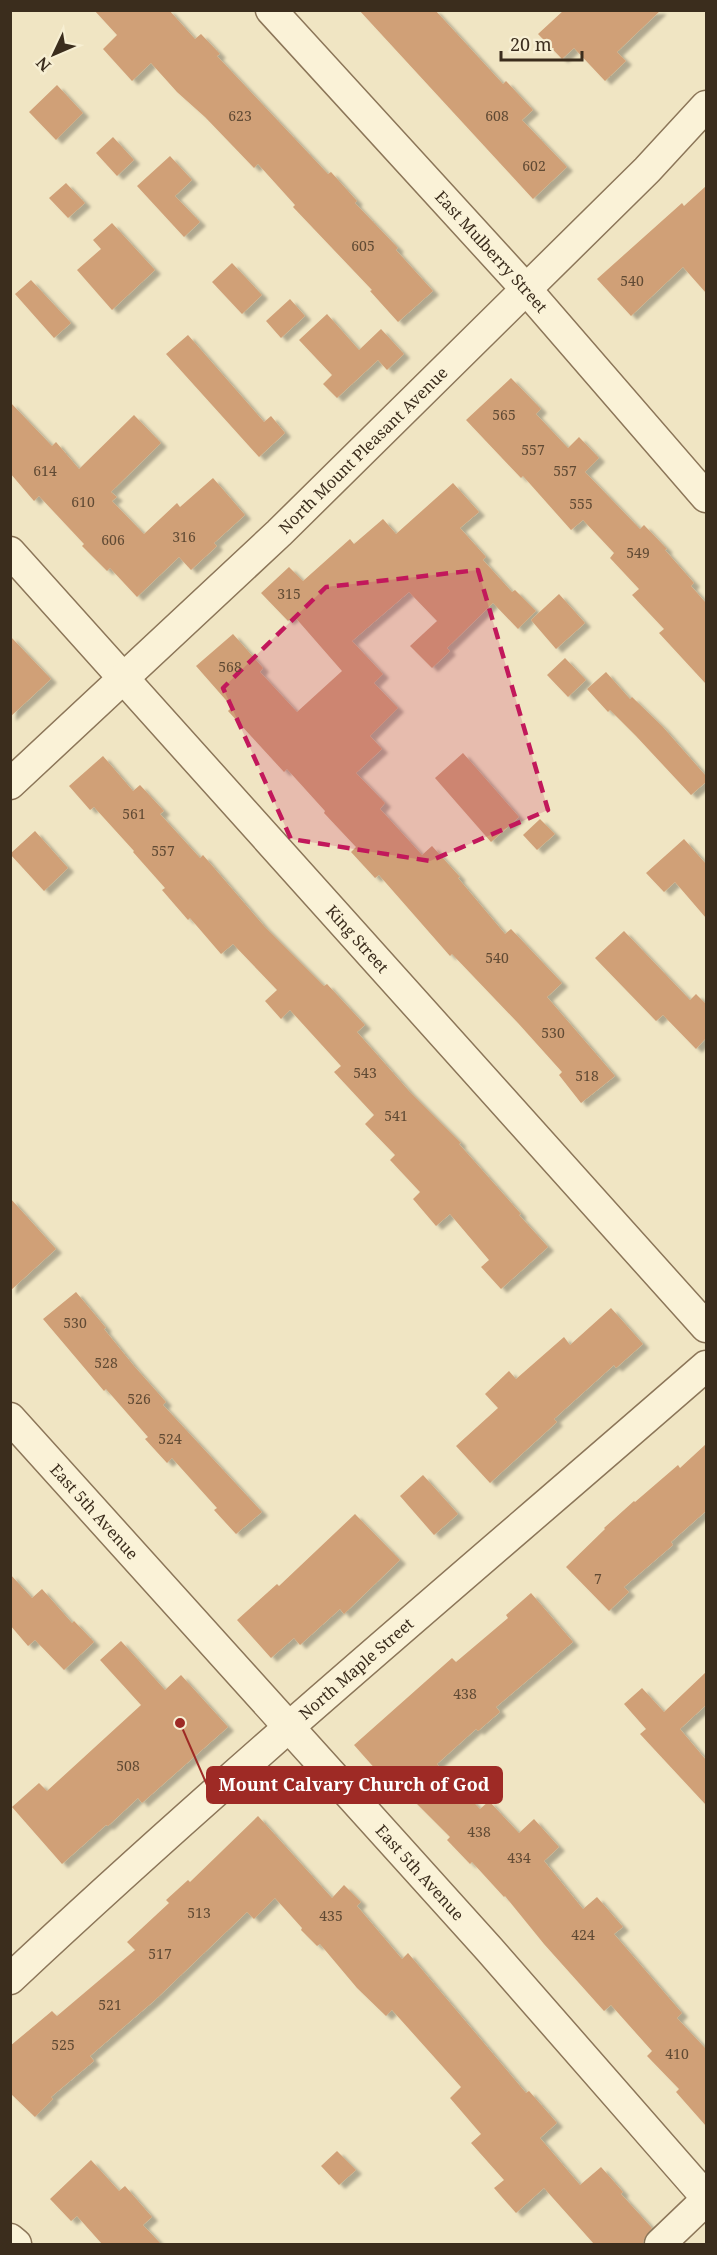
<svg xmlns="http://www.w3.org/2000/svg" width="717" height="2255" viewBox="0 0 717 2255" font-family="'Noto Serif',serif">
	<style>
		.building { fill: #d0a077; filter: url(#shadow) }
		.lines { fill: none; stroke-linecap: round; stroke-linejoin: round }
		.minor-casing { stroke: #8c7659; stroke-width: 33 }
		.minor { stroke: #faf2d7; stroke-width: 30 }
		.marked { fill: #c2185b; fill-opacity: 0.2; stroke: #c2185b; stroke-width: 4.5; stroke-dasharray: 12 8; stroke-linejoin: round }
		.labels { text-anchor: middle; stroke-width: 6; stroke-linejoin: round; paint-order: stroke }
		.number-label { font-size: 14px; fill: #604a34 }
		.street-label { font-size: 16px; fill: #3b2d1d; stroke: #f7efd3 }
		.leader { fill: none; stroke: #9e2a25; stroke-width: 2 }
		.callout-dot { fill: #9e2a25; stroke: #f7efd3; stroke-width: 2 }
		.callout { fill: #9e2a25; stroke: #9e2a25; stroke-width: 2 }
		.callout-label { font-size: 18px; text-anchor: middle; font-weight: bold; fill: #fff }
	</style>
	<defs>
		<filter id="shadow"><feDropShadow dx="6" dy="4" stdDeviation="1.5" flood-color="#0004"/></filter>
	</defs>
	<rect width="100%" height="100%" fill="#f0e5c3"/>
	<path class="building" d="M94,10H169L195,39L201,34L220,54L217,56L249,90L328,174L331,172L357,201L355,203L398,248L396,250L433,291L398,322L370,291L372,290L293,207L295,205L258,164L254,168L205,117L177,92L151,63L132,81L103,49L117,35Z
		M359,10H435L503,84L506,81L533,110L522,120L567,167L533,199Z
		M564,10H661L617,52L626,61L605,81L574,48L562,59L538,34Z
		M57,85L83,113L56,140L29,112Z
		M113,137L134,160L117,176L96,153Z
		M170,156L192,180L175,196L200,222L184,237L137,186Z
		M66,183L85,203L68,218L49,198Z
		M706,186V293L683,267L631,316L597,279L682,203L684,206Z
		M112,223L155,270L112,310L77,270L101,249L93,240Z
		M232,263L262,295L242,314L212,282Z
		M31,280L71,323L54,338L15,294Z
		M290,299L305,316L281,338L266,321Z
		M327,314L359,350L381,329L404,354L387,370L378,360L337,398L323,384L332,375L299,340Z
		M188,335L264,422L271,416L285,433L259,457L166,354Z
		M511,378L541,409L536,414L568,448L579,437L599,458L585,472L640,529L644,525L667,549L665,550L694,583L691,586L706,603V684L659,633L664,629L632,595L639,589L610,558L614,553L583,520L571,530L523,476L521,478L466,420Z
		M10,402L52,446L56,442L79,469L134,415L161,443L111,492L117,497L112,501L144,534L177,503L180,507L213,478L245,515L214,543L217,546L191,570L179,557L137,597L110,568L107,571L82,546L84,544L39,496L34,501L10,473Z
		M453,483L479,512L460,528L486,557L483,560L512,592L515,590L536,611L518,629L493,603L447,648L450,651L432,668L410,646L437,621L409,592L352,641L383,674L374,683L398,708L370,736L382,749L356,773L385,803L380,809L422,855L432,846L460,877L458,878L505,934L511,929L562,983L547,997L615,1076L581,1103L559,1075L562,1072L518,1023L452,954L450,956L379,875L375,878L351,852L356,847L324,813L325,811L287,769L284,772L228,711L232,707L196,666L233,634L263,668L260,672L297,712L342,671L294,616L288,621L261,593L289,567L303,581L350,539L354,544L383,519L396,534Z
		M559,594L585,623L556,649L531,620Z
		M10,636L51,679L10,717Z
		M565,658L586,680L568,697L547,675Z
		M606,672L630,699L632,697L662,726L706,776V782L691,795L636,736L610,710L608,712L587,689Z
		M463,753L519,817L491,842L435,778Z
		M103,756L133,791L140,785L164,811L160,814L200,858L203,855L264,926L324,986L327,984L365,1025L357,1032L409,1091L461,1143L459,1144L521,1214L519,1215L548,1247L501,1289L481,1267L489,1260L450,1214L436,1226L413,1199L420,1192L390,1160L395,1155L365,1124L374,1115L334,1072L341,1066L290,1010L281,1019L265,1001L277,990L233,944L221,954L190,918L188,920L162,890L165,888L133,852L134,851L94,807L90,810L69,786Z
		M540,819L555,834L537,850L523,835Z
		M35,831L68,868L44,891L10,854Z
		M684,839L706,864V918L675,882L664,892L646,873Z
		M624,931L690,1000L696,994L706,1004V1038L696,1049L663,1015L656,1021L595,958Z
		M10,1198L56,1249L10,1291Z
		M76,1292L106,1328L104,1329L134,1366L166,1402L163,1405L262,1512L236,1534L214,1510L217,1508L172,1458L167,1463L145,1439L148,1437L106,1389L104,1391L43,1319Z
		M611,1308L643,1344L616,1368L614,1365L554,1419L557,1422L490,1483L456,1446L498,1408L485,1394L509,1371L516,1379L564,1337L570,1345Z
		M706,1444V1511L671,1542L673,1545L624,1587L629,1592L609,1611L566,1567L605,1529L604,1528L634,1501L635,1502L678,1465L680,1468Z
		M423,1475L458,1514L434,1535L400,1496Z
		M355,1514L400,1560L344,1614L340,1609L300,1645L294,1638L271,1658L237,1620L277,1584L279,1586Z
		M10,1574L32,1598L42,1589L72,1623L74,1621L94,1642L64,1670L35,1640L28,1646L10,1625Z
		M531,1593L573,1642L496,1707L500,1712L478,1731L476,1729L437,1764L480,1809L489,1801L519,1833L534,1819L559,1847L544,1861L583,1909L597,1897L623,1927L614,1934L682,2013L677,2018L706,2049V2126L676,2092L679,2089L647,2056L652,2051L611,2005L604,2011L544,1944L505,1896L504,1897L472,1862L470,1864L447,1840L450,1837L399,1786L394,1790L354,1745L452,1658L456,1662L508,1618L506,1615Z
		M121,1641L165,1690L181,1675L228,1727L142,1803L138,1798L108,1826L106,1825L62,1864L12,1807L39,1783L47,1791L141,1705L100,1660Z
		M706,1672V1705L680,1729L706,1760V1805L640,1734L646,1729L624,1704L642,1688L664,1712Z
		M258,1816L332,1898L344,1885L361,1902L357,1906L402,1959L408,1953L526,2093L529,2091L557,2123L540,2138L580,2185L601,2167L623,2192L621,2194L652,2228L644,2239L643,2244H594L544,2188L516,2213L494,2188L504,2180L471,2143L481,2134L450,2098L461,2087L392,2010L386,2016L357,1988L320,1944L317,1946L301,1930L302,1928L275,1898L254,1919L247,1912L155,2000L90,2056L94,2061L51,2097L53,2099L35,2117L10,2093V2046L52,2011L57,2016L135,1950L127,1942L169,1903L166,1900L188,1880L190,1882Z
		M337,2151L356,2170L339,2185L321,2166Z
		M91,2160L119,2191L125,2186L152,2217L143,2225L161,2244H102L77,2216L71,2221L50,2199Z"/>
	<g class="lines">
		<defs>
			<g id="minor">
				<path id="s1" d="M271,10L526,289L706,497"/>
				<path id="s2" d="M10,552L706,1327"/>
				<path id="s3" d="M10,784L279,533L647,170L706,106"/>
				<path id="s4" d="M10,1418L489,1949L706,2197"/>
				<path id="s5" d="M10,1979C236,1767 473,1569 706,1366"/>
				<path d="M10,2239L16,2244"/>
				<path d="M660,2244L706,2200"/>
			</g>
		</defs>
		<use href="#minor" class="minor-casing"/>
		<use href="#minor" class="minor"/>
	</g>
	<path class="marked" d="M478,570L548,810L430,861L291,839L223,688L326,587Z"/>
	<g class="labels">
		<g class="number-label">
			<text x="240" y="121">623</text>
			<text x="497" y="121">608</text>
			<text x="534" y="171">602</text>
			<text x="363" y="251">605</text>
			<text x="632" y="286">540</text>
			<text x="504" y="420">565</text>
			<text x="533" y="455">557</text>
			<text x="45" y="476">614</text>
			<text x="565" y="476">557</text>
			<text x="83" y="507">610</text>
			<text x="581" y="509">555</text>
			<text x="184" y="542">316</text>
			<text x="113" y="545">606</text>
			<text x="638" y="558">549</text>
			<text x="289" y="599">315</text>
			<text x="230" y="672">568</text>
			<text x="134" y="819">561</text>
			<text x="163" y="856">557</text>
			<text x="497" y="963">540</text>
			<text x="553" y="1038">530</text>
			<text x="365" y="1078">543</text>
			<text x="587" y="1081">518</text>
			<text x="396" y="1121">541</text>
			<text x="75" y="1328">530</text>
			<text x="106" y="1368">528</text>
			<text x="139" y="1404">526</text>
			<text x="170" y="1444">524</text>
			<text x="598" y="1584">7</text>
			<text x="465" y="1699">438</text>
			<text x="128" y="1771">508</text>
			<text x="479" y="1837">438</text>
			<text x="519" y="1863">434</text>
			<text x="199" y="1918">513</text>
			<text x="331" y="1921">435</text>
			<text x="583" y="1940">424</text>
			<text x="160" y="1959">517</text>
			<text x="110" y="2010">521</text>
			<text x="63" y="2050">525</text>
			<text x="677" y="2059">410</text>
		</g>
		<g class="street-label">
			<text dy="6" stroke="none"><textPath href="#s1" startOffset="327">East Mulberry Street</textPath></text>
			<text dy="6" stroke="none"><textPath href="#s3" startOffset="486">North Mount Pleasant Avenue</textPath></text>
			<text dy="6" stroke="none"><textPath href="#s2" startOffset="520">King Street</textPath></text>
			<text dy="6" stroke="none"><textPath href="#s4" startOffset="126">East 5th Avenue</textPath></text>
			<text dy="6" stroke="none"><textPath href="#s5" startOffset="465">North Maple Street</textPath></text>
			<text dy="6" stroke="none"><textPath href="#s4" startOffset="612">East 5th Avenue</textPath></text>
		</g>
	</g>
	<path class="leader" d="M180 1723L207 1785"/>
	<circle class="callout-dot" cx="180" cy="1723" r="6"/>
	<rect class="callout" x="207" y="1767" width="295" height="36" rx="6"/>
	<g class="callout-label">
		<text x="354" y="1791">Mount Calvary Church of God</text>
	</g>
	<rect width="717" height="2255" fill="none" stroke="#3b2d1d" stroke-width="24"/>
	<g transform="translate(54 54) rotate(226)" stroke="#f7efd3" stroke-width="4.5" paint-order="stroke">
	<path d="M0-4.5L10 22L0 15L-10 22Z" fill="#3b2d1d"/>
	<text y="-9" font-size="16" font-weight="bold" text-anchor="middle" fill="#3b2d1d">N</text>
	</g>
	<path d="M501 51v9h81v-9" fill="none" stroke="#3b2d1d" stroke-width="3"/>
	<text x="510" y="51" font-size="18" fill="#3b2d1d" stroke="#f7efd3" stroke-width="4.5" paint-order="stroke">20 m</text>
</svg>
